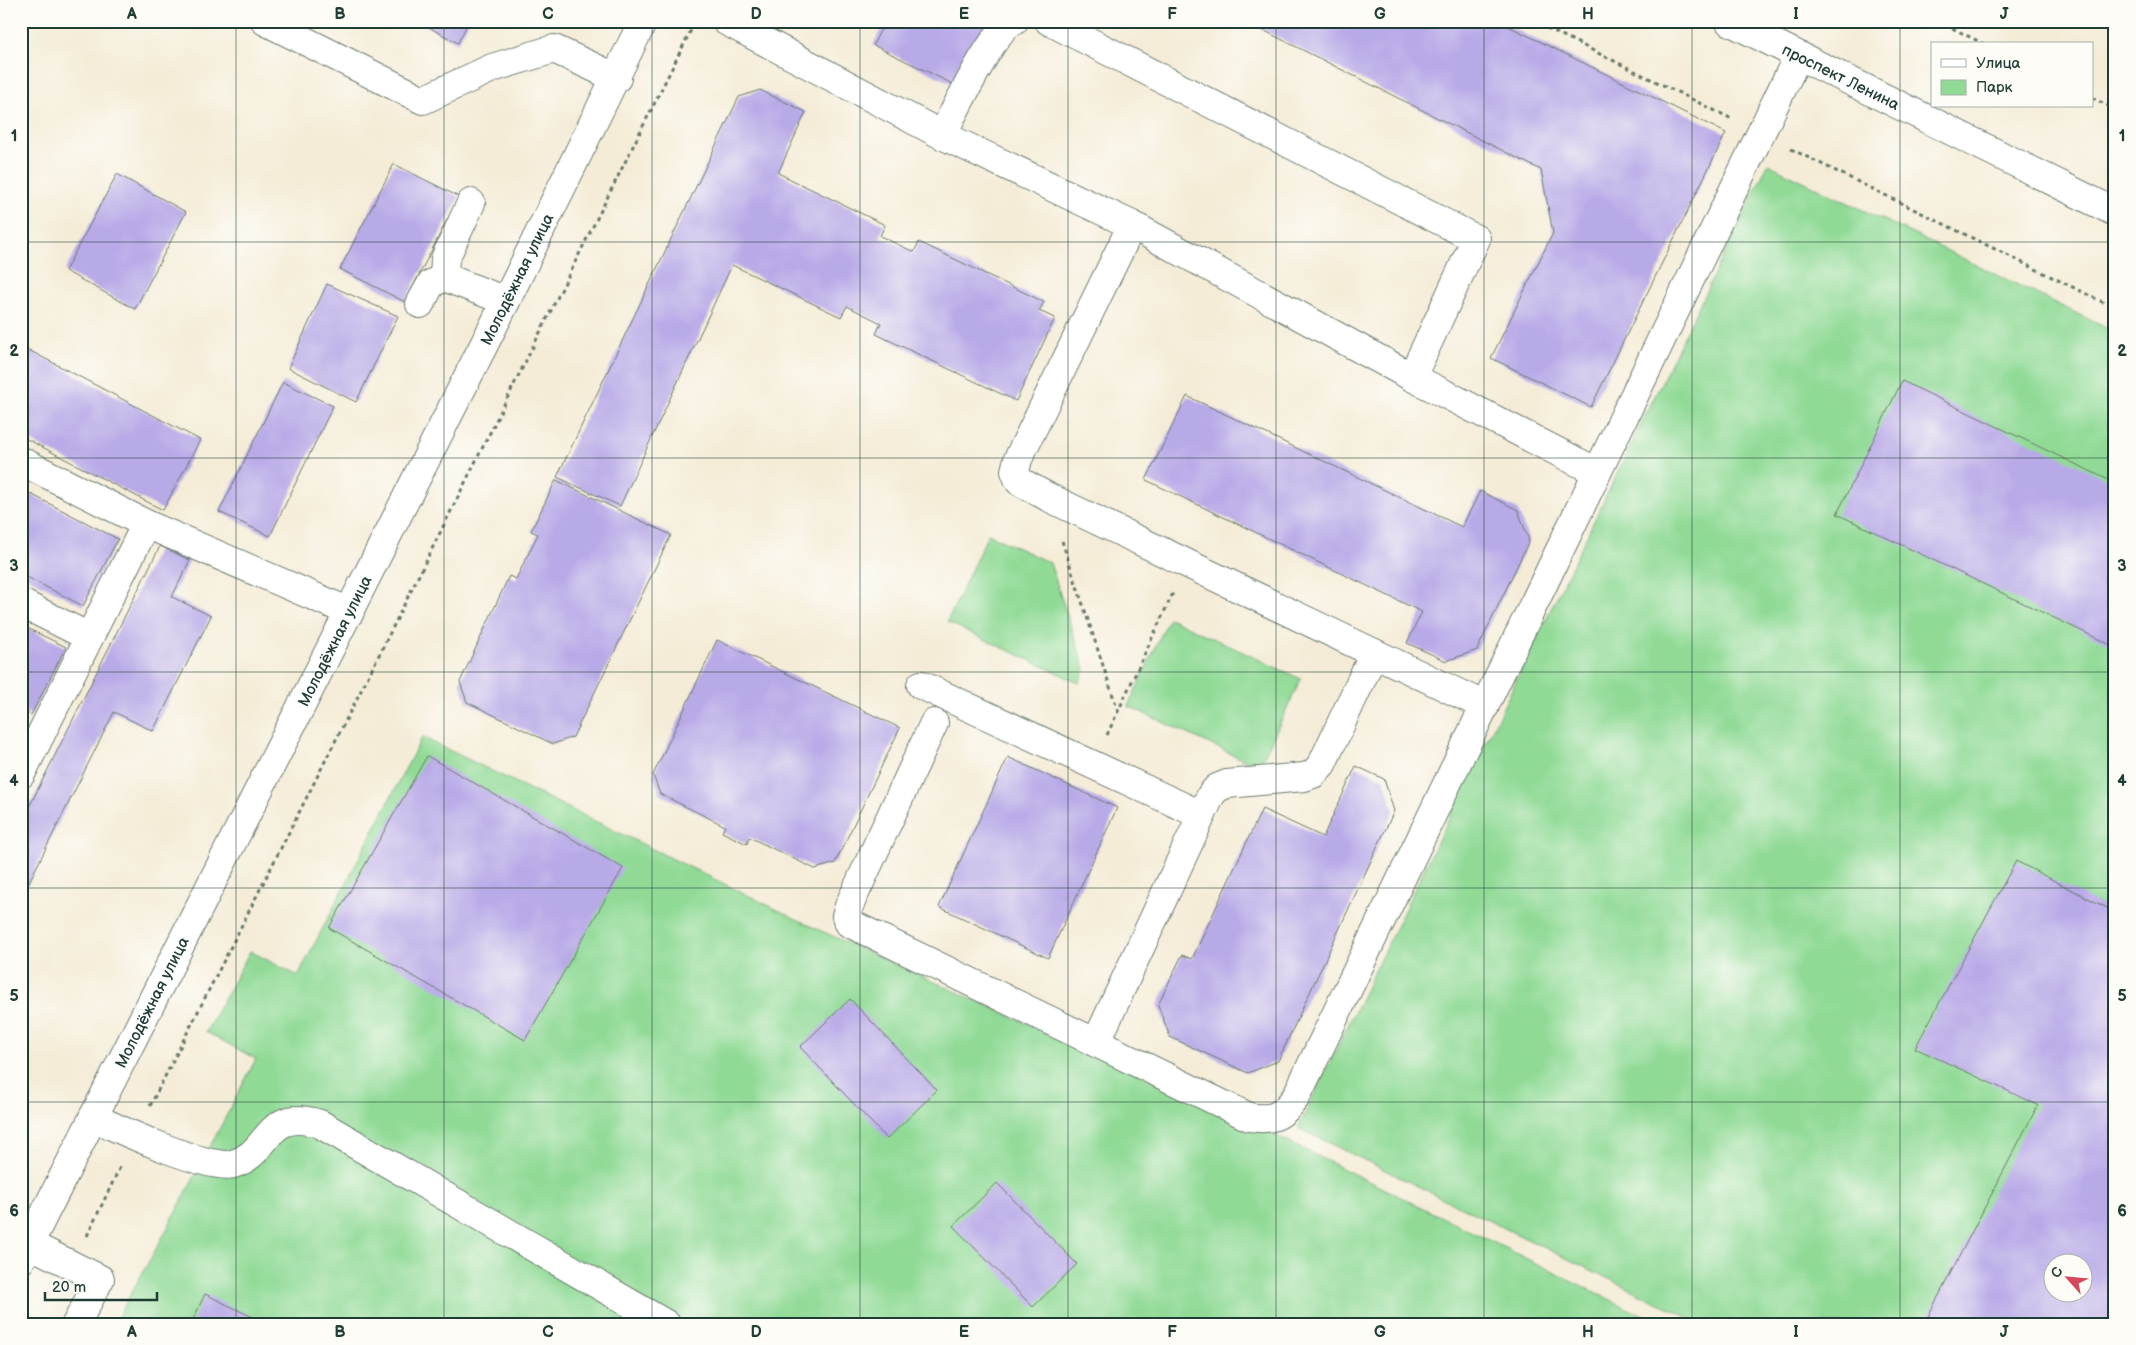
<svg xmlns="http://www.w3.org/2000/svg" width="2136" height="1345" viewBox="0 0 2136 1345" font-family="'Balsamiq Sans',sans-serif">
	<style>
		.green { fill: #90da96; stroke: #588c65; fill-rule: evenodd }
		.building { fill: #b8a9e7; fill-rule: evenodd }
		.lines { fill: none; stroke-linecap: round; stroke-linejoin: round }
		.minor-casing { stroke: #6a7a6d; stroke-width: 30 }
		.path { stroke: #6a7a6d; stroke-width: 3; stroke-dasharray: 4 4; stroke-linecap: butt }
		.minor { stroke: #fff; stroke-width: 28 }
		.grid { fill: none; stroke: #1f3d34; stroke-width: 1; stroke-opacity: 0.55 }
		.labels { text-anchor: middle; stroke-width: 5; stroke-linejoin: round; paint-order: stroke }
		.street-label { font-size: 16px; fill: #1f3d34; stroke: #fdfcf7 }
		.neatline { fill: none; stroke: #1f3d34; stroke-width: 2 }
		.grid-label { font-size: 16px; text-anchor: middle; font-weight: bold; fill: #1f3d34 }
	</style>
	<rect width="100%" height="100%" fill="#fdfcf7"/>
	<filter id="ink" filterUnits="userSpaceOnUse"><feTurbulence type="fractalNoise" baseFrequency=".02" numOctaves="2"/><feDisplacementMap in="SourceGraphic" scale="10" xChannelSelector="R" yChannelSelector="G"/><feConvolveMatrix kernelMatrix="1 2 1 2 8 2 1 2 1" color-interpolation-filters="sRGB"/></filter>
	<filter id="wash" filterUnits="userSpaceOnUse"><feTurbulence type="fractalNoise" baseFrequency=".0096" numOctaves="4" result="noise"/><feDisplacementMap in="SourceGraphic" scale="20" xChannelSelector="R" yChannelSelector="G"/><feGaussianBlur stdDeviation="1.12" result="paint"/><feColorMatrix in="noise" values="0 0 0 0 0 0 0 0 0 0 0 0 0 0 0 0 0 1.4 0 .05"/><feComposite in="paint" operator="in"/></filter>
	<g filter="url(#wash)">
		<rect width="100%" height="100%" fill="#f4ecd7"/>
		<path class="green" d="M1768,164L2115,332V1324H1702L1298,1128ZM2054,1262H2084V1292H2054Z
			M988,534L1050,563L1085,669L1079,683L947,622Z
			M1169,618L1301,679L1259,767L1128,706Z
			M422,737L817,929L1266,1131L1660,1324H114L166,1231L256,1059L206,1032L250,951L298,976Z"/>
		<g id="blocks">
			<path class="building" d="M417,21H469L458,43Z
				M885,21H997L963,89L873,45Z
				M1245,21H1498L1726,133L1591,407L1491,358L1553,233L1541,170Z
				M760,90L806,112L778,173L885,225L880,236L914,252L919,242L1044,302L1039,311L1055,318L1016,401L876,334L881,323L847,306L841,317L732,265L620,506L557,477L739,97Z
				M394,164L459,197L405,302L340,269Z
				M117,174L186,212L135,309L65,271Z
				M327,284L398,316L356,402L288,368Z
				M21,346L200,440L163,510L21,436Z
				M1902,381L2115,483V647L1837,514Z
				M283,382L333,406L270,536L219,512Z
				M1187,396L1462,527L1480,491L1518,510L1529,541L1477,650L1446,661L1407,643L1422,612L1146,480Z
				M556,480L671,535L573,737L553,744L467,702L460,682L509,576L516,579L538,534L531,531Z
				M21,489L118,539L83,606L21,574Z
				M160,546L190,560L172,597L211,616L153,731L114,712L21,898V823Z
				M21,625L66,647L31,715L21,710Z
				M717,640L900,728L835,863L815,869L749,837L747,844L722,832L725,826L660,794L653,775Z
				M427,756L623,868L525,1040L329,928Z
				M1008,757L1117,808L1048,958L939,907Z
				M1356,766L1384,779L1394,811L1278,1061L1248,1073L1170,1037L1158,1005L1182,955L1192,959L1262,809L1323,837Z
				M2016,861L2115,912V1324H1924L2038,1105L1915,1048ZM2054,1262H2084V1292H2054Z
				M850,999L937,1090L887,1139L800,1047Z
				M997,1183L1077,1264L1033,1307L953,1226Z
				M205,1294L267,1324H191Z"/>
		</g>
	</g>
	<g filter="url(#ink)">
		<use href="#blocks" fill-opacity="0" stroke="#6a7a6d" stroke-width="1"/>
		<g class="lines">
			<defs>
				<g id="minor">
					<path d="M265,21L423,100L492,68L554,49L617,78"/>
					<path d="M726,21L942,135C954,113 994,28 1014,21"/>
					<path d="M1049,21L1476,239L1412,377"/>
					<path id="s1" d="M1729,21L2115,212"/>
					<path d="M942,135L1132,225L1412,377L1597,472"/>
					<path d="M1132,225L1018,459L1015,471L1019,481L1048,497L1485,706"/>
					<path d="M444,277L445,259L471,203"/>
					<path d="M420,304L431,284L444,277L506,301"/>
					<path d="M21,461L146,524L350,612"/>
					<path d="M21,603L89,637"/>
					<path d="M921,685L1201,815"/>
					<path d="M934,723L849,906L846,916L849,923L1249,1117C1274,1121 1282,1116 1296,1097L1798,56"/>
					<path d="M21,774L146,524"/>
					<path d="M1096,1043L1211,795L1217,788L1227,784L1304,777L1313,774L1322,764L1374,653"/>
					<path d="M93,1117C118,1129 209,1171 233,1164C272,1153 264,1106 320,1124L666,1324"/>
					<path d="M29,1244L100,1279L76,1324"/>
					<path id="s2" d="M21,1260L506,301L643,21"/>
				</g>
			</defs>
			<use href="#minor" class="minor-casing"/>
			<path class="path" d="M1533,21L1732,119
				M1938,21L1984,44
				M2092,98L2115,109
				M1791,149L2115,308
				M1062,541L1118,711
				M1107,735L1173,593
				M150,1106L381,651L693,26
				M87,1236L121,1165"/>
			<use href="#minor" class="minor"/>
		</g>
	</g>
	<path class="grid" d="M236,21V1324M444,21V1324M652,21V1324M860,21V1324M1068,21V1324M1276,21V1324M1484,21V1324M1692,21V1324M1900,21V1324M21,242H2115M21,458H2115M21,672H2115M21,888H2115M21,1102H2115"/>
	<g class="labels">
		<g class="street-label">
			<text dy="6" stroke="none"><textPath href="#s1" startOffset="125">проспект Ленина</textPath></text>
			<text dy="6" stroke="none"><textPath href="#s2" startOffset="1099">Молодёжная улица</textPath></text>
			<text dy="6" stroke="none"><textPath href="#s2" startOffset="694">Молодёжная улица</textPath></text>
			<text dy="6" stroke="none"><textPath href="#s2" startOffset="289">Молодёжная улица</textPath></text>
		</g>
	</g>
	<rect width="2136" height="1345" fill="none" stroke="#fdfcf7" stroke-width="55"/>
	<rect x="1931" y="42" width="162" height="65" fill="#fdfcf7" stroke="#a4b0a9"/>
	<rect x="1941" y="59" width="25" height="8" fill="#ffffff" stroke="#a4b0a9"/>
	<text x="1976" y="68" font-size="15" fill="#1f3d34">Улица</text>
	<rect x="1941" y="80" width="25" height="15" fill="#90da96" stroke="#a4b0a9"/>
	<text x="1976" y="92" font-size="15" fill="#1f3d34">Парк</text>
	<g transform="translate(2068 1278) rotate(297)"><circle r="24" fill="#fdfcf7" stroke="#a4b0a9"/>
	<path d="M0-4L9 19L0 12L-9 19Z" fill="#d1495b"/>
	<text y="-8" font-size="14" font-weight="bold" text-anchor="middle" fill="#1f3d34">С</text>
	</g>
	<path d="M45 1292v8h112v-8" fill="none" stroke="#1f3d34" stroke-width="2.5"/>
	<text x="52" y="1292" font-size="15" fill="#1f3d34" stroke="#fdfcf7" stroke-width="4" paint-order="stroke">20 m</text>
	<rect x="28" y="28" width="2080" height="1290" class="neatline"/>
	<g class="grid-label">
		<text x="132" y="19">A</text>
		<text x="340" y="19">B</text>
		<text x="548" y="19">C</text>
		<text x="756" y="19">D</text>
		<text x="964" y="19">E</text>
		<text x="1172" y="19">F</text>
		<text x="1380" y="19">G</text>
		<text x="1588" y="19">H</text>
		<text x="1796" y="19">I</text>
		<text x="2004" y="19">J</text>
		<text x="14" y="141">1</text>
		<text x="2122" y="141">1</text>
		<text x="14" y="356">2</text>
		<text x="2122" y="356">2</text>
		<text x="14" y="571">3</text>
		<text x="2122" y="571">3</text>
		<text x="14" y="786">4</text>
		<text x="2122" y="786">4</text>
		<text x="14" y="1001">5</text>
		<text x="2122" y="1001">5</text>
		<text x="14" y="1216">6</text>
		<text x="2122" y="1216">6</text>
		<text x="132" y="1337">A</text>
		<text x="340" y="1337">B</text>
		<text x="548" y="1337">C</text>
		<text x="756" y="1337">D</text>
		<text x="964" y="1337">E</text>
		<text x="1172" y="1337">F</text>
		<text x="1380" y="1337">G</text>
		<text x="1588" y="1337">H</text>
		<text x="1796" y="1337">I</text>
		<text x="2004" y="1337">J</text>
	</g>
</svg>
